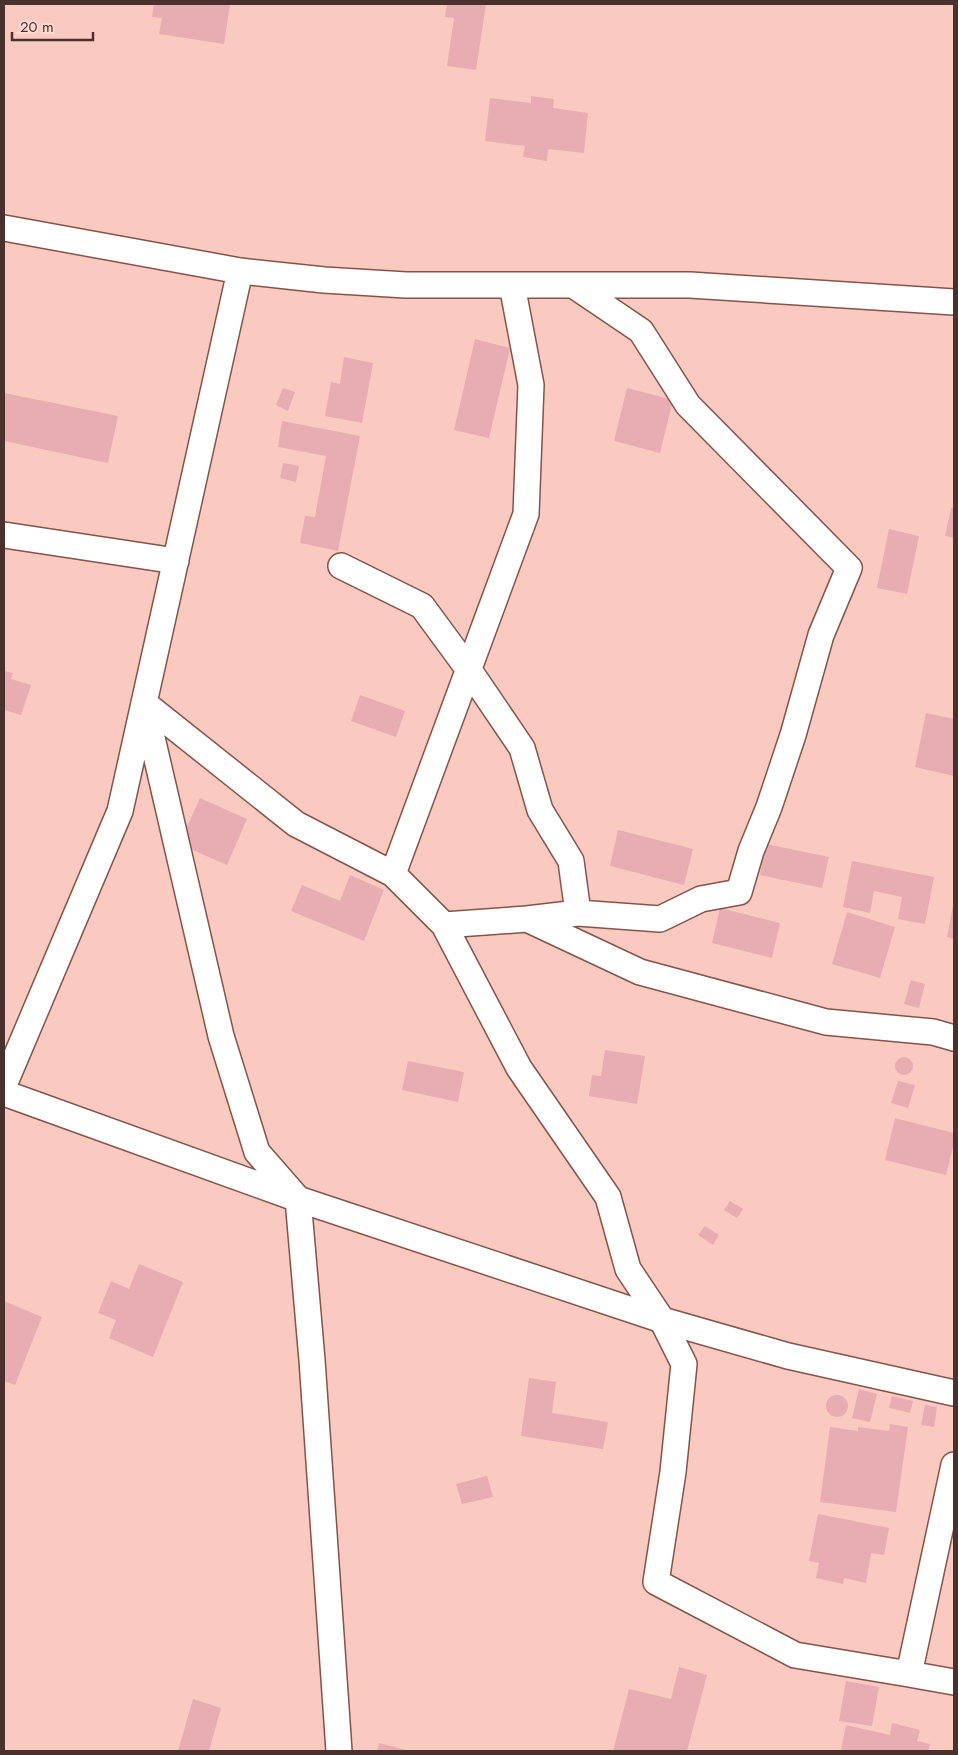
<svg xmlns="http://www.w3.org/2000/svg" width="958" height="1755" viewBox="0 0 958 1755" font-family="Jost,sans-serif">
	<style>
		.building { fill: #e8acb3 }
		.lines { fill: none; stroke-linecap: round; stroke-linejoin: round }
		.minor-casing { stroke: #865349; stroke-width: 28 }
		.minor { stroke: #fff; stroke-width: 25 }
	</style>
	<rect width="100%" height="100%" fill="#facac0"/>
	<path class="building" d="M154,4H230L224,44L159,34L162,18L152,17Z
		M447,4H486L476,70L447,66L454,18L445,17Z
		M531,96L554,99L553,108L588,113L584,153L548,149L547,161L523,157L525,146L485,141L490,98L531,103Z
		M475,339L510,348L489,438L454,430Z
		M344,357L373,363L362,423L325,416L331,382L340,384Z
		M283,388L295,392L288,411L276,405Z
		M627,388L673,400L660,453L614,441Z
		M4,393L118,416L108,463L4,441Z
		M282,421L360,436L338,551L300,543L305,516L315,517L326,456L278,447Z
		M283,463L299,466L296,482L280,478Z
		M951,508H954V538L945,536Z
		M889,529L919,536L907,594L877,588Z
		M4,671L13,673L11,679L31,685L21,715L4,710Z
		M360,695L405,711L396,737L351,721Z
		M926,713L954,719V776L915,767Z
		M200,798L247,819L227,865L179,844Z
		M618,830L693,849L684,885L610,866Z
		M766,844L829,857L822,888L760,875Z
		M852,861L934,877L925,924L898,919L902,897L874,891L870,913L843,907Z
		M350,875L384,890L364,941L291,911L302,885L340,901Z
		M953,905H954V939L947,937Z
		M720,908L780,923L772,958L712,943Z
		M847,912L895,927L880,978L832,964Z
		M911,980L925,984L919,1008L904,1004Z
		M605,1050L645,1056L637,1104L589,1096L592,1075L601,1076Z
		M895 1066a9 9 0 1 1 18 0a9 9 0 1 1-18 0Z
		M408,1061L464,1072L458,1102L402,1090Z
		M898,1081L915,1085L908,1108L891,1103Z
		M895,1118L954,1133V1143L946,1175L885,1160Z
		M730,1201L743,1209L737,1218L724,1210Z
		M705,1226L719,1235L713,1245L698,1235Z
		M139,1264L183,1282L153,1357L109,1338L116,1320L98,1313L111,1281L129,1289Z
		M4,1301L42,1317L15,1385L4,1381Z
		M529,1378L556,1382L552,1413L608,1422L603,1449L521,1436Z
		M859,1389L877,1394L870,1422L852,1418Z
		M826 1406a11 11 0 1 1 22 0a11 11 0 1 1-22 0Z
		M892,1396L913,1401L910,1413L889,1408Z
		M925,1405L937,1407L934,1427L921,1425Z
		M890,1424L908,1427L896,1512L820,1502L830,1427L858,1431V1427L889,1431Z
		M487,1476L493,1497L462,1504L456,1484Z
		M818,1514L889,1528L884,1555L871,1553L866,1583L844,1578L843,1584L816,1578L819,1563L809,1561Z
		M679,1667L707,1675L687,1751H613L629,1689L671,1699Z
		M846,1681L879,1687L872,1726L839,1721Z
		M193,1699L221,1708L209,1751H178Z
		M892,1723L920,1730L917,1741L930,1744L928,1751H841L846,1725L890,1735Z
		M379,1743L410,1751H377Z"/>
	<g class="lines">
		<defs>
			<path id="minor" d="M4,228L240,271L324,280L406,285H690L954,302
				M4,535L176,561
				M341,566L422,606L469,670L522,748L540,810L571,861L578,913
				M144,703L296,824L393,874L444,925L519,1068L608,1197L628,1269L662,1320L684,1364L673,1472L656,1582L795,1655L909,1674L954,1465
				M144,703L221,1036L257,1152L298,1199L312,1360L339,1751
				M393,874L526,514L531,385L512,285
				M527,919L578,913L660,919L701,899L739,892L751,851L769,807L793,735L821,635L849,568L688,405L641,331L573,285
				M444,925L527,919L640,972L826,1022L933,1032L954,1038
				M4,1085L120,811L240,271
				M4,1093L298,1199L662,1320L788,1356L954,1393
				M909,1674L954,1682"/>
		</defs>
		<use href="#minor" class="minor-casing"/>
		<use href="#minor" class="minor"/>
	</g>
	<rect width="958" height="1755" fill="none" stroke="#49322d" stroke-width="10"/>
	<path d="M12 32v8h81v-8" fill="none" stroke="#49322d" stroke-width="2.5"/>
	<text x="20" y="32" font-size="15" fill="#49322d" stroke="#ffdad3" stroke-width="4" paint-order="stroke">20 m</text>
</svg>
